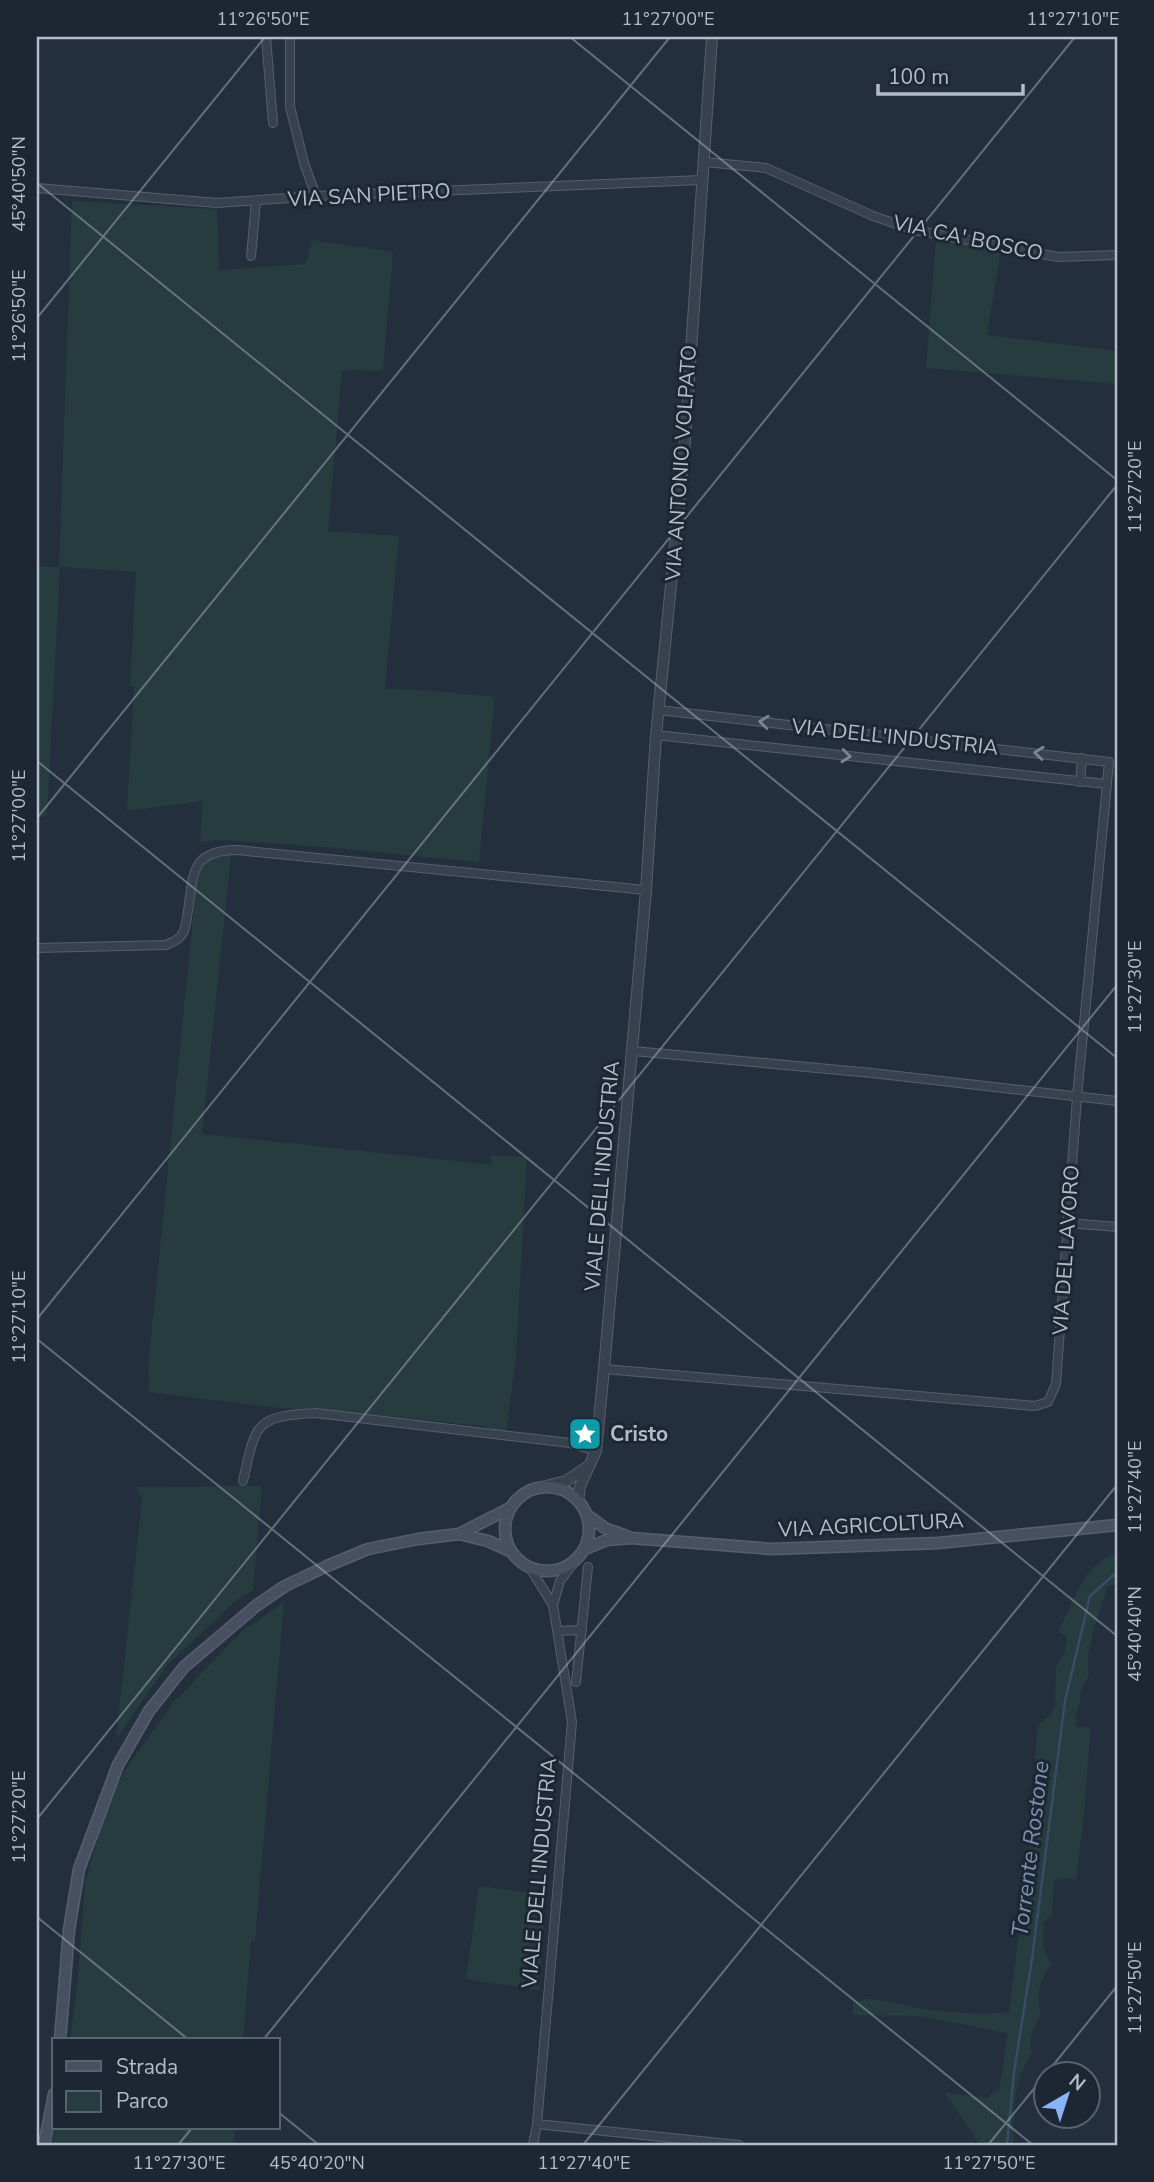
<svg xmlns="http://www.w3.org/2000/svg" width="1154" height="2182" viewBox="0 0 1154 2182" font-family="'Nunito Sans',sans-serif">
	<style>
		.green { fill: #263c3f }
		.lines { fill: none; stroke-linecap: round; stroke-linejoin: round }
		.stream { stroke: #394c67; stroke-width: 2.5 }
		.minor-casing { stroke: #565f6c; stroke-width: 10 }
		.tertiary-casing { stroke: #565f6c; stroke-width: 12 }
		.secondary-casing { stroke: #565f6c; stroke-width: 13 }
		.minor { stroke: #38414e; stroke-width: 8 }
		.tertiary { stroke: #38414e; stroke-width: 10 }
		.secondary { stroke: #465061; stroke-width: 10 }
		.oneway { stroke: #7c8592 }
		.ticks { fill: none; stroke: #b4bcc9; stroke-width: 2; stroke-opacity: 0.45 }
		.labels { text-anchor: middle; stroke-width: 6; stroke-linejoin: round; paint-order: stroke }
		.street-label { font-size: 21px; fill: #b4bcc9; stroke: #1d2633 }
		.poi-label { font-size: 21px; font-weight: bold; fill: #b4bcc9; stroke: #1d2633; text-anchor: start }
		.water-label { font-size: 23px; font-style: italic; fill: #7c92b1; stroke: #1d2633 }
		.neatline { fill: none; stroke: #b4bcc9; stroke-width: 2.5 }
		.ticks-label { font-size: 18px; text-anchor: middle; fill: #b4bcc9 }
	</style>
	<rect width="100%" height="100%" fill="#242f3e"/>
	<path class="green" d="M72,201L217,209L219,270L306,264L312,240L393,252L383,371L342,370L328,531L399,536L385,689L424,690L495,697L479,862L324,847L222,840L200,842L203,801L127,811L134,686H130L136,572L60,567L47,816L37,818V566L59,567Z
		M936,238L1001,249L987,335L1117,351V384L926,368Z
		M211,854L231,855L202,1134L493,1165L490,1155L527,1157L516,1356L506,1433L483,1426L312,1408L298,1410L149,1392L148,1368L198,868Z
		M262,1486L253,1590L238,1599L168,1664L116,1739L142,1499L136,1487Z
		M1117,1553V1584L1108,1587L1093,1631L1087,1664L1089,1675L1082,1688L1076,1719L1077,1727H1090V1736L1084,1816L1076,1880L1066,1878L1054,1880L1052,1914L1043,1923V1948L1052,1964C1039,1977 1036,1996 1041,2014C1035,2028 1027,2036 1032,2052C1012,2086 1014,2107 1013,2145H980L944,2092L988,2098L995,2090L999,2091L1008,2033L919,2016L853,2015V2003C871,1994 888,2002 906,2006C933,2011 982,2016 1009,2012L1030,1842L1037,1728L1043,1720L1051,1715L1055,1705L1056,1667L1065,1652L1067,1637L1059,1632C1061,1624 1065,1618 1068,1611C1079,1586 1090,1562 1117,1553Z
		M284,1602L255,1941H251L243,2040H70L77,1988L85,1883L106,1809L125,1770L172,1704L241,1632Z
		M479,1886L546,1895L539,1990L466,1979Z
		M55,2128H235L233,2145H50Z"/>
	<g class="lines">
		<path class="stream" d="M1007,2145L1014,2072L1032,1959L1065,1701L1090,1596L1117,1572"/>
		<defs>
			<path id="minor" d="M266,37L273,123
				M290,37V107L304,163L316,196
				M704,162L766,168L873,216L914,230L1058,257L1117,255
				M37,188L217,203L316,196L702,180
				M251,256L256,202
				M656,735L1106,784
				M1080,782L1082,758
				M37,948L166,945C171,943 176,941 180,937C185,932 186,924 187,917C194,879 187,850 237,850L646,890
				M633,1051L872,1073L1117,1101
				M1068,1223L1117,1227
				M604,1369L1035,1406L1048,1402L1056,1384L1077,1097L1109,762L659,710
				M243,1481C256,1424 254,1416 316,1413L570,1443L596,1451
				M530,1568L553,1605L572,1722L537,2124L533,2145
				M553,1605L560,1581L575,1561
				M557,1631L582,1630
				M576,1682L588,1567
				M537,2124L739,2145"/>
			<path id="tertiary" d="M534,1489L566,1481L590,1465
				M578,1501L580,1486L596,1451L604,1369L646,890L656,735L684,455L712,37"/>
			<path id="secondary" d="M505 1529a42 42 0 1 1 84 0a42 42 0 1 1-84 0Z
				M587,1515L605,1528L629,1537
				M459,1534L488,1541L510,1551
				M585,1549L607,1540L631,1538L773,1549L938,1543L1117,1525
				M60,2040L69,1930L79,1869L118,1765L149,1711L184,1667L257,1605L285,1586L327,1566L368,1549L418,1539L459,1534L510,1508
				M44,2145L54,2094"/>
		</defs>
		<use href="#minor" class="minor-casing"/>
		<use href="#tertiary" class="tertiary-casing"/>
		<use href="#secondary" class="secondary-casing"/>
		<use href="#minor" class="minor"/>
		<use href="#tertiary" class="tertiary"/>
		<use href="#secondary" class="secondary"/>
	</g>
	<defs><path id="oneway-chevron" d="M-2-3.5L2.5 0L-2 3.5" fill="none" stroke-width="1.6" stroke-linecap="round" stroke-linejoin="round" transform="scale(1.75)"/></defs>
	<g class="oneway">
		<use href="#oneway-chevron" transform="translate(764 722) rotate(-174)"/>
		<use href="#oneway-chevron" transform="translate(1039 753) rotate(-174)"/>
		<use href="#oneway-chevron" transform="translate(846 756) rotate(6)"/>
	</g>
	<path class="ticks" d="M570,37L1117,480M37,183L1117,1058M37,318L265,37M37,761L1117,1636M37,818L670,37M37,1319L1075,37M37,1339L1033,2145M37,1819L1117,485M37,1917L189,2040M263,2040L1117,985M1046,2074L1117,1986M278,2112L319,2145M178,2145L192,2128M583,2145L1117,1485M988,2145L1046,2074"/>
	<defs>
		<symbol id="sight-square" viewBox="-11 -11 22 22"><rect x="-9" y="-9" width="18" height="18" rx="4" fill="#0f9aa8" stroke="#1d2633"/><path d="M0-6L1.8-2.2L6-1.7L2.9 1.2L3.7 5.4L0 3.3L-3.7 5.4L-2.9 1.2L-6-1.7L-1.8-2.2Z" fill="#fff"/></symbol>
	</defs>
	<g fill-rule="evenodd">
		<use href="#sight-square" x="566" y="1415" width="38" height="38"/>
	</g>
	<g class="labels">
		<g class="street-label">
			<text transform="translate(369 195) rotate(-3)" y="7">VIA SAN PIETRO</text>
			<text transform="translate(968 238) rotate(12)" y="7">VIA CA' BOSCO</text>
			<text transform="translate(681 463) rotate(-86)" y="7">VIA ANTONIO VOLPATO</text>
			<text transform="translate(895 737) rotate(6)" y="7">VIA DELL'INDUSTRIA</text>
			<text transform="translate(602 1176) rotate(-85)" y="7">VIALE DELL'INDUSTRIA</text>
			<text transform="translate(1066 1250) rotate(-86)" y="7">VIA DEL LAVORO</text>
			<text transform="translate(871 1525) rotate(-3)" y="7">VIA AGRICOLTURA</text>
			<text transform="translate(539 1873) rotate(-85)" y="7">VIALE DELL'INDUSTRIA</text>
		</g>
		<g class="poi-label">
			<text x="610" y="1441">Cristo</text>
		</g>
		<g class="water-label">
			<text transform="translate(1030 1849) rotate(-83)" y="8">Torrente Rostone</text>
		</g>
	</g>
	<rect width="1154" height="2182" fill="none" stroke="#1d2633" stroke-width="77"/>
	<rect x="52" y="2038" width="228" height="91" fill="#1d2633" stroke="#59626f" stroke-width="2"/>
	<rect x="66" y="2061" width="35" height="10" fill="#465061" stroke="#59626f" stroke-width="2"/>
	<text x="116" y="2074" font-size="21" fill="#b4bcc9">Strada</text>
	<rect x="66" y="2091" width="35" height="21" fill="#263c3f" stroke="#59626f" stroke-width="2"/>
	<text x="116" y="2108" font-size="21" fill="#b4bcc9">Parco</text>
	<g transform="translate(1067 2095) rotate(39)"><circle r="33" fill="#1d2633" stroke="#59626f" stroke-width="2"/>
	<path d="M0-5L12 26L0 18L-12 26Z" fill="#8ab4f8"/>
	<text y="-10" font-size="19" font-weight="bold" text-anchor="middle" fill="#b4bcc9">N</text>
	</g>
	<path d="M878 84v10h145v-10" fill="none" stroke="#b4bcc9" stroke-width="3.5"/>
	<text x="888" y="84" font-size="21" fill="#b4bcc9" stroke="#1d2633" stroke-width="5" paint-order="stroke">100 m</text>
	<rect x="38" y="38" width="1078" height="2106" class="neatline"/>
	<g class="ticks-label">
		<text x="263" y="25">11°26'50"E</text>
		<text x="668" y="25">11°27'00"E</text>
		<text x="1073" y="25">11°27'10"E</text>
		<text transform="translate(19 184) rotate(-90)" y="6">45°40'50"N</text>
		<text transform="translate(19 316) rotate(-90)" y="6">11°26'50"E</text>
		<text transform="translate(1135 487) rotate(-90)" y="6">11°27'20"E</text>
		<text transform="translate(19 816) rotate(-90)" y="6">11°27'00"E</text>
		<text transform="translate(1135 987) rotate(-90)" y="6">11°27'30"E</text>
		<text transform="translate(19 1317) rotate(-90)" y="6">11°27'10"E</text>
		<text transform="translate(1135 1487) rotate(-90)" y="6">11°27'40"E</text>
		<text transform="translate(1135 1634) rotate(-90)" y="6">45°40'40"N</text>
		<text transform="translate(19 1817) rotate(-90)" y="6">11°27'20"E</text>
		<text transform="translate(1135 1988) rotate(-90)" y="6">11°27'50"E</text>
		<text x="179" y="2169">11°27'30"E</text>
		<text x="317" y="2169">45°40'20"N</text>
		<text x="584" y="2169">11°27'40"E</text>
		<text x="989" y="2169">11°27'50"E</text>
	</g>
</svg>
